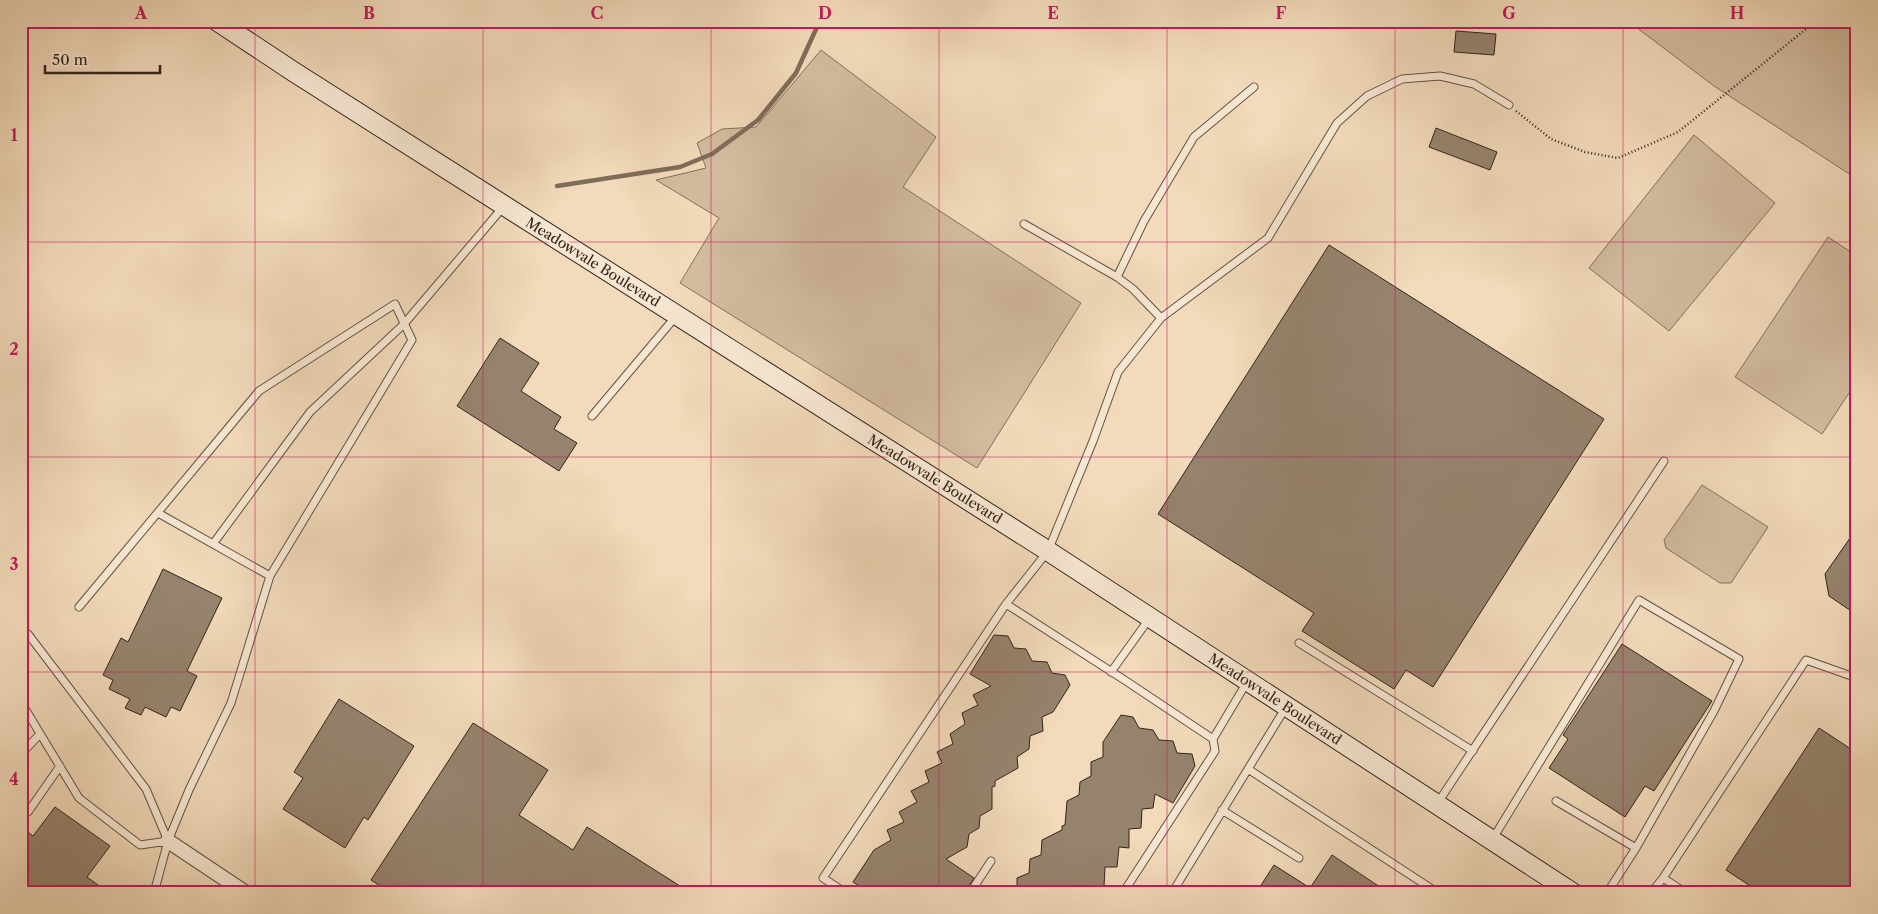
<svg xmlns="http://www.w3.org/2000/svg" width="1878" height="914" viewBox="0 0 1878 914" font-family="'Libre Caslon Text',serif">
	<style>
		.green { fill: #d2bb9f; stroke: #82705e }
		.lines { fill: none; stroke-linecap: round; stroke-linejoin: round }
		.stream { stroke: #7f6c5a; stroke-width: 4.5 }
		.building { fill: #96836e; stroke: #33241c }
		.service-casing { stroke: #635244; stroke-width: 9 }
		.minor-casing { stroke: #635244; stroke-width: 16 }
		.secondary-casing { stroke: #33241c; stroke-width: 21 }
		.path { stroke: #33241c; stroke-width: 2.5; stroke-dasharray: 1 2.5; stroke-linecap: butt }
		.service { stroke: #f7e7d2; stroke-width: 7 }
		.minor { stroke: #f7e7d2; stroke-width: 14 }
		.secondary { stroke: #f7e7d2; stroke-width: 19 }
		.grid { fill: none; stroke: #c2185b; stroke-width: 1; stroke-opacity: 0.55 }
		.labels { text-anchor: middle; stroke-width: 4; stroke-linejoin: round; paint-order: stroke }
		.street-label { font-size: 14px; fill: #33241c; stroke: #f7e7d2 }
		.neatline { fill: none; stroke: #c2185b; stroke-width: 2 }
		.grid-label { font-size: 16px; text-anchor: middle; font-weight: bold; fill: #c2185b }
	</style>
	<rect width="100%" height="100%" fill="#f2daba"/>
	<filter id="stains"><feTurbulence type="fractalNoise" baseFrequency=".004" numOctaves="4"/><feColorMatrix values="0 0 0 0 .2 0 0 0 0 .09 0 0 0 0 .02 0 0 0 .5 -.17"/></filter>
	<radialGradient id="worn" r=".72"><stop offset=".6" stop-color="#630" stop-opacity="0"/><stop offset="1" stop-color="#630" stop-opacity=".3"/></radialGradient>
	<path class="green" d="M1628,21H1857V179L1714,86Z
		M821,50L936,137L903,187L1081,303L977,468L680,283L719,218L656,180L706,168L697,143L722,129L756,127Z
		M1694,135L1775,203L1669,331L1589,268Z
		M1828,237L1857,256V381L1822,434L1735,377Z
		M1702,485L1768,527L1731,583H1720L1666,548L1664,540Z"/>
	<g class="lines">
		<path class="stream" d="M557,186L680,167L712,154L758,120L796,73L817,27L823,21"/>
	</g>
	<path class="building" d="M1456,31L1496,34L1494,55L1454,52Z
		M1436,128L1497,152L1490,170L1429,147Z
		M1329,245L1604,419L1433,687L1406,670L1394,689L1302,631L1314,613L1158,514Z
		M500,338L539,363L521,391L561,417L554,429L577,443L559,471L457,406Z
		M1857,528V615L1829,596L1825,574Z
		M163,569L222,598L187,671L197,676L180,711L171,707L166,717L145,707L141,715L125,708L130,699L109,689L113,680L103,675L121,638L128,642Z
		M994,635L1008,636L1014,648L1026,649L1032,661L1047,662L1052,673L1065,675L1070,685L1053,712L1042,717L1043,731L1030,736L1029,749L1017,757L1018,768L995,781V786L992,787V809L980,816L979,828L969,834L967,847L946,859L974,878L965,893H870L853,882L874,850L891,840L887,830L904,822L899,812L917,802L911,791L929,782L925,771L942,763L937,752L953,744L950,734L965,724L962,713L978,705L973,695L991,686L970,674Z
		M1622,644L1712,701L1654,791L1645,786L1625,817L1549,768L1568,739L1563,735Z
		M339,699L414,746L368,820L364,817L345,848L283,809L303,778L294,772Z
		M1121,715L1133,717L1139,728L1153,730L1159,740L1173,741L1177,753L1192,754L1195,766L1173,803L1155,794L1153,808L1142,809L1141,828L1129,829V848L1119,847L1117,867H1105L1104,886H1092L1091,893H1017V878L1029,873L1030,859L1041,855L1042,840L1062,830V826L1065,825L1067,801L1079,795L1080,782L1091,776V762L1103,757V742Z
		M473,723L548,770L519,815L573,850L587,827L691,893H391L371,880Z
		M1819,728L1857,753V893H1761L1726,870Z
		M55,807L110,846L87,877L109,893H21V827L33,836Z
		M1332,855L1389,893H1256L1274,865L1310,888Z"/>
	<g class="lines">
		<defs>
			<path id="service" d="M1024,224L1117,277L1133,289L1161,318
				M1117,277L1144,221L1194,137L1254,87
				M592,416L677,315
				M158,513L270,576
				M213,544L310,412L404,324L504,206
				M1006,604L1126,681L1213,739L1247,682
				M79,607L259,391L395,304L412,340L270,576L231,703L189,790L168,841L154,893
				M28,634L146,789L168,841
				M1299,643L1473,751
				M1111,672L1149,619
				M21,702L79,798L140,845L168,841
				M21,754L40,734
				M1248,769L1438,893
				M1556,801L1636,848L1607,893
				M1437,804L1664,461
				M21,807L28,812L60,766
				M1222,810L1299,858
				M1492,840L1639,600L1739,659L1714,711L1636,848
				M1663,878L1686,893
				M846,893L823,878L1006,604L1048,551L1093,441L1118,372L1161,318L1268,238L1337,123L1367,96L1402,79L1440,76L1474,84L1509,105
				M970,893L991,861
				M1123,893L1215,751L1213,739
				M1172,893L1286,707
				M1651,893L1663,878L1806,660L1857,678"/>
			<path id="minor" d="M168,841L246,893"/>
			<path id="secondary" d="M217,21L294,72L1048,551L1573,893"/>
		</defs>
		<use href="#service" class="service-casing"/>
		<use href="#minor" class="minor-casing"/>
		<use href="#secondary" class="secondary-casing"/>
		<path class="path" d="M1516,111L1551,139L1585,152L1618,158L1678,132L1816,21"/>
		<use href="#service" class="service"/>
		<use href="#minor" class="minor"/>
		<use href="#secondary" class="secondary"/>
	</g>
	<path class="grid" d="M255,21V893M483,21V893M711,21V893M939,21V893M1167,21V893M1395,21V893M1623,21V893M21,242H1857M21,457H1857M21,672H1857"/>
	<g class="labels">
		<g class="street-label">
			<text transform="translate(593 262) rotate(32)" y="5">Meadowvale Boulevard</text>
			<text transform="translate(935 479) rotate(32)" y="5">Meadowvale Boulevard</text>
			<text transform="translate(1275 699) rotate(33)" y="5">Meadowvale Boulevard</text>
		</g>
	</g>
	<rect width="1878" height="914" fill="none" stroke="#f2daba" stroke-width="55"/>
	<path d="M45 65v8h115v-8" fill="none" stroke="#33241c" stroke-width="2.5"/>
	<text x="52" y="65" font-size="15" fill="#33241c" stroke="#f7e7d2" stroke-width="4" paint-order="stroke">50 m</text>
	<rect x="28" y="28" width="1822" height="858" class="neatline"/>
	<g class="grid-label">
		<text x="141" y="19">A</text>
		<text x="369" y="19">B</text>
		<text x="597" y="19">C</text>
		<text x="825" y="19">D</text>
		<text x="1053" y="19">E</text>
		<text x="1281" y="19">F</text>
		<text x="1509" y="19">G</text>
		<text x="1737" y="19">H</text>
		<text x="14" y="141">1</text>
		<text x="14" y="355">2</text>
		<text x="14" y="570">3</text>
		<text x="14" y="785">4</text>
	</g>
	<rect width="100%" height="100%" filter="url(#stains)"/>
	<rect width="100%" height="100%" fill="url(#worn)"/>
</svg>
